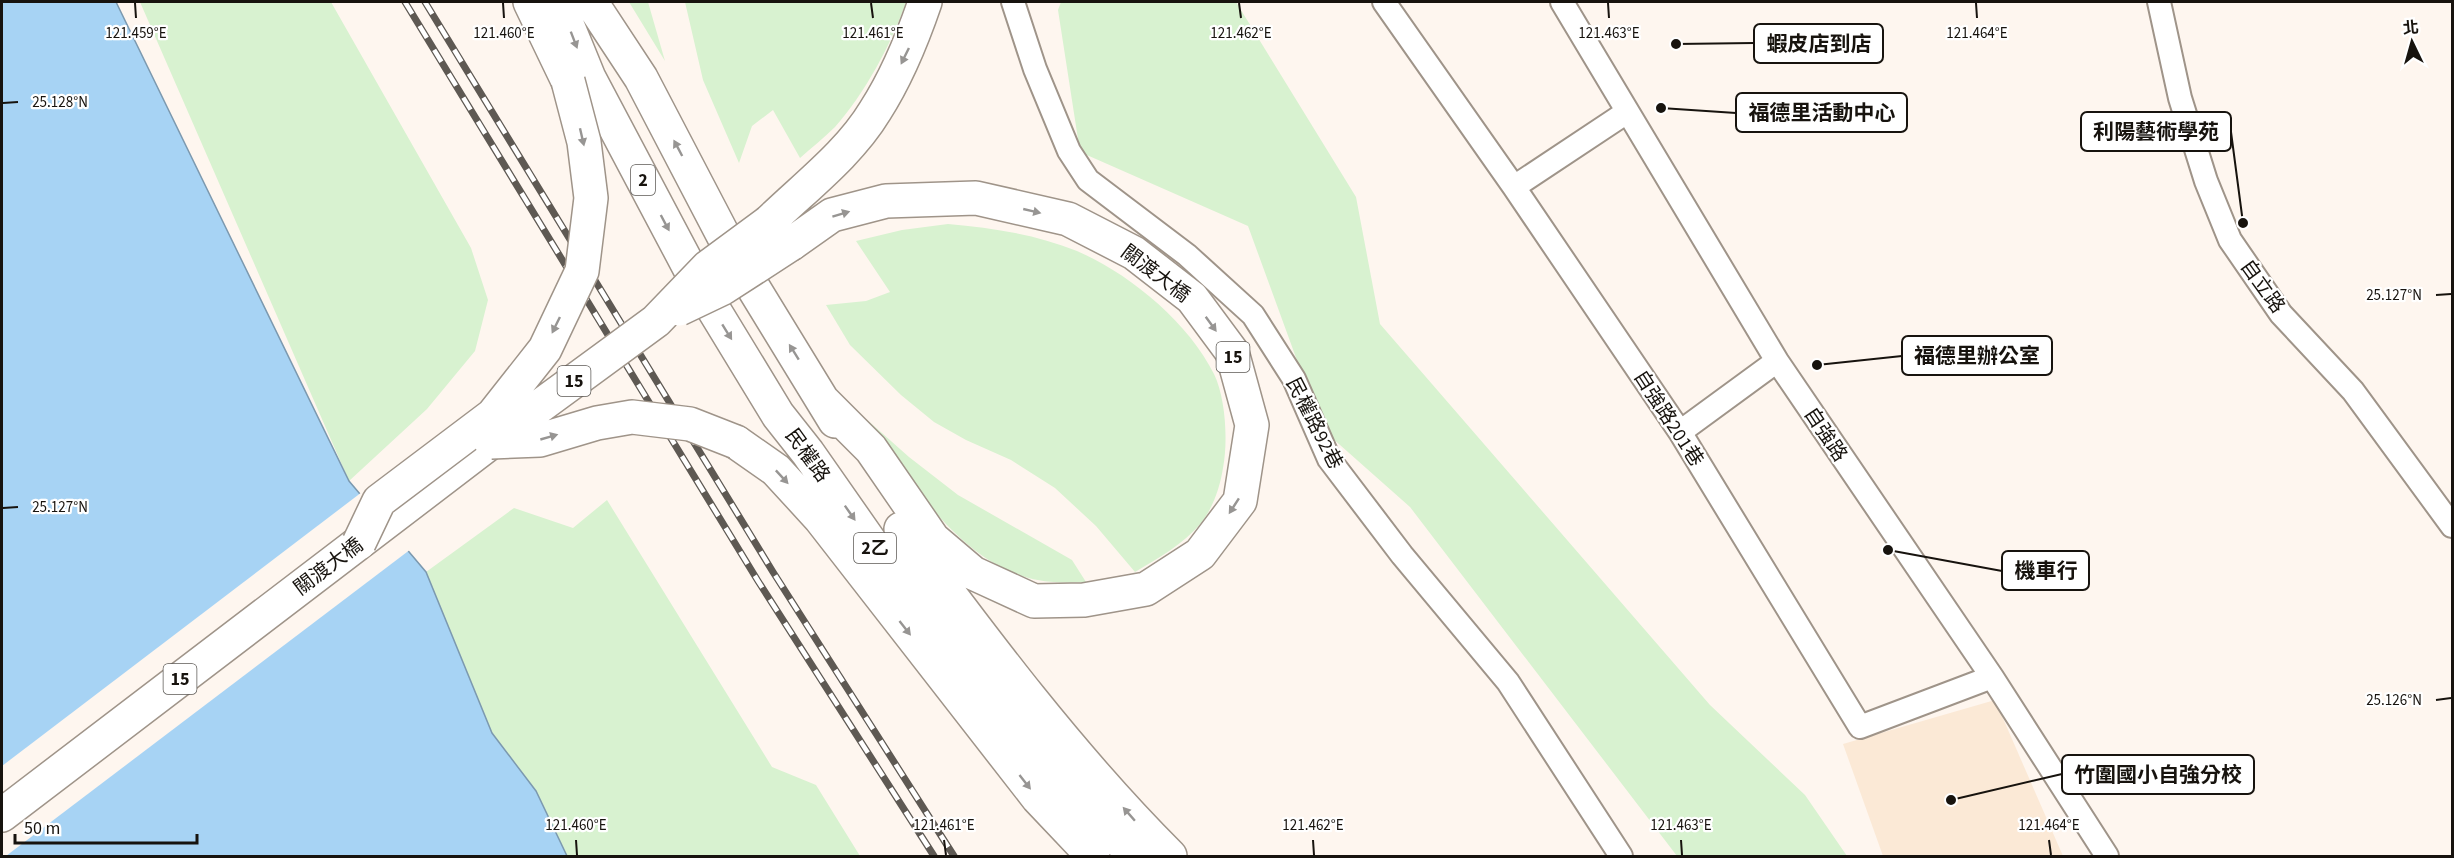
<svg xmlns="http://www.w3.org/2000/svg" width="2454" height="858" viewBox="0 0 2454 858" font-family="'Source Sans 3','Noto Sans TC',sans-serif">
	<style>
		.built { fill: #fbe9d6 }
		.green { fill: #d8f2d0 }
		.water { fill: #a7d3f4; stroke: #7c99af; stroke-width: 1.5 }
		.pier { fill: #fef6ef }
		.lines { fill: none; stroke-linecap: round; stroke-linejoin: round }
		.minor-casing { stroke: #9f9489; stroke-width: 26 }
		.primary-casing { stroke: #9f9489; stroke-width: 36 }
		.minor { stroke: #fff; stroke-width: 22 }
		.primary { stroke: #fff; stroke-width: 33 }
		.rail-casing { stroke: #5e5953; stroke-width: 7 }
		.rail { stroke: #fff; stroke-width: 4.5; stroke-dasharray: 14; stroke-linecap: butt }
		.primary-bridge-casing { stroke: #9f9489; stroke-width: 36; stroke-linecap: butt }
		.primary-bridge { stroke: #fff; stroke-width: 33 }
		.oneway { fill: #979593 }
		.ticks { fill: none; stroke: #17130e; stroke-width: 2 }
		.labels { text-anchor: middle; stroke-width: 4.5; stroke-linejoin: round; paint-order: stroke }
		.shield { fill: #fff; stroke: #5d5a56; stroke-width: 1.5 }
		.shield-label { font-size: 18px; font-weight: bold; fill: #17130e }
		.street-label { font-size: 20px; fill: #17130e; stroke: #fff }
		.ticks-label { font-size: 15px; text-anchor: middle; fill: #17130e; stroke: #fff; stroke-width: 4.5; stroke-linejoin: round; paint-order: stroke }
		.leader { fill: none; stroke: #17130e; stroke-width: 2 }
		.callout-dot { fill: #17130e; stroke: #fff; stroke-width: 2 }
		.callout { fill: #fff; stroke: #17130e; stroke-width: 2 }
		.callout-label { font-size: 21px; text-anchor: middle; font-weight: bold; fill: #17130e }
	</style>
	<rect width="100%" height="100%" fill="#fef6ef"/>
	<path class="built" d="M1995,700L2063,856H1883L1843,744Z"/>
	<path class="green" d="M140,2H331L471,248L488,300L475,351L427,409L349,481Z
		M629,2H648L665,61Z
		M685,2H906C892,43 864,95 835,127C824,138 811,148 800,158L773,110L752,126L739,163L703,80Z
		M1061,2H1236L1356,197L1380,324L1710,705L1805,795L1847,856H1677L1410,507L1322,429L1248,226L1080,152L1058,10Z
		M948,224C992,228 1035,234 1077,251C1130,274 1188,322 1214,374C1226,399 1228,442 1223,468C1220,487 1213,508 1201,523C1184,544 1158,558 1135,572L1096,526L1055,488L1011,460L966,440L934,422L901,395L850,345L826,305L866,301L890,292L856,241L902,230Z
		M865,418L909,457L958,495L1072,560L1086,582C1064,583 1043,583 1022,576C952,553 907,474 865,418Z
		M607,500L772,767L816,785L860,856H567L536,791L492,733L426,572L514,508L573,528Z"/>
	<path class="water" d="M2,2H116L349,481L426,572L492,733L536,791L567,856H2Z"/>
	<path class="pier" d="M362,492L411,549L6,856H2V766Z"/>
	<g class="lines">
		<defs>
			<path id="minor" d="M1013,2L1035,69L1069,151L1088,180L1187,255L1253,315L1294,379L1329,459L1402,555L1508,682L1621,856
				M1384,2L1514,187L1680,432L1860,727L1992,677
				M1562,2L1777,361L1992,677L2107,856
				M2159,2L2180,98L2206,181L2230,240L2281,314L2353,391L2452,526
				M1514,187L1627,112
				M1680,432L1777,361"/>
			<path id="primary" d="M530,2L568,81
				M558,2L589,78L697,282L778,415L808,453L873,546L975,679L1068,788L1135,856
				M591,2L641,78L734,256L835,421
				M769,222C805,187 849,154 875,111C897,77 912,40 925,2
				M791,244L832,215L886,201L976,198L1068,219L1134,253L1192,298L1232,352L1252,425L1240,501L1200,554L1146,589L1084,600L1034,601L973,573L933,539L871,449L824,402
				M736,442L776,470L820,518L1038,798L1093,856
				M901,529C985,642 1070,756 1170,856
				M2,815L491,442"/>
		</defs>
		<use href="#minor" class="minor-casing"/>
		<use href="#primary" class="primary-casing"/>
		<use href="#minor" class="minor"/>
		<use href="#primary" class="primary"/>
		<defs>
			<path id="rail" d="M405,2L758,581L934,856
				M425,2L773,572L954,856"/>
		</defs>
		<use href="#rail" class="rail-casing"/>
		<use href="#rail" class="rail"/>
		<defs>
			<path id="primary-bridge" d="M679,309L723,288L791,244
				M491,442L656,321L708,267L769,222
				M491,442L540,440L597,423L632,417L690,424L736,442
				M359,543L379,501L493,415L545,349L582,271L591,198L584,142L568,81"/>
		</defs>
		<use href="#primary-bridge" class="primary-bridge-casing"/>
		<use href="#primary-bridge" class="primary-bridge"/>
	</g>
	<defs><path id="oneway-solid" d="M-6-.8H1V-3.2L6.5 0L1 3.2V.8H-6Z" transform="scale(1.5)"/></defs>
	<g class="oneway">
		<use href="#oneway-solid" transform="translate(574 40) rotate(69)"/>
		<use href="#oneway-solid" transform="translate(905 56) rotate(116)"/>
		<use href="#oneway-solid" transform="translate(582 137) rotate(77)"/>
		<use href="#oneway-solid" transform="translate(678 148) rotate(-118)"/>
		<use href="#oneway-solid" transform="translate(1032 211) rotate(13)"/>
		<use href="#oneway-solid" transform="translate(841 214) rotate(-17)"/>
		<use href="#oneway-solid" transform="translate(665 223) rotate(62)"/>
		<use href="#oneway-solid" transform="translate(1211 324) rotate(54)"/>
		<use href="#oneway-solid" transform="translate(556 325) rotate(116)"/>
		<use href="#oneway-solid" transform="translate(727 332) rotate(58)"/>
		<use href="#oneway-solid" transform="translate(794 352) rotate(-122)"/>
		<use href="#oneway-solid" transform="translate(549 437) rotate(-16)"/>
		<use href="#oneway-solid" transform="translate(782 477) rotate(47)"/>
		<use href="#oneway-solid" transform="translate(1234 506) rotate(123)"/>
		<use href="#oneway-solid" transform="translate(850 513) rotate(55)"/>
		<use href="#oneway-solid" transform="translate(905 628) rotate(52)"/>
		<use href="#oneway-solid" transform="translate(1025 782) rotate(52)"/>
		<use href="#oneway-solid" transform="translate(1129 814) rotate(-131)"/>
	</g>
	<path class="ticks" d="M135,3L136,18M503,3L504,18M871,3L873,18M1239,3L1241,18M1608,3L1609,18M1976,3L1977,18M3,103L18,102M2436,295L2451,294M3,508L18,507M2436,700L2451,698M576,840L577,855M944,840L946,855M1313,840L1314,855M1681,840L1682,855M2049,840L2051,855"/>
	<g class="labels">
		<g class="shield">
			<rect x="631" y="165" width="24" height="30" rx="4.5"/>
			<rect x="1216.5" y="342" width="33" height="30" rx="4.5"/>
			<rect x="557.5" y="366" width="33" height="30" rx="4.5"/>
			<rect x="854" y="533" width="42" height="30" rx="4.5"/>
			<rect x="163.5" y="664" width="33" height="30" rx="4.5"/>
		</g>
		<g class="shield-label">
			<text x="643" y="186">2</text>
			<text x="1233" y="363">15</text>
			<text x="574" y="387">15</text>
			<text x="875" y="554">2乙</text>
			<text x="180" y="685">15</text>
		</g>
		<g class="street-label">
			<text transform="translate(1156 273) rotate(37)" y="7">關渡大橋</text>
			<text transform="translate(2263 286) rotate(54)" y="7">自立路</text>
			<text transform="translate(1669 418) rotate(57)" y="7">自強路201巷</text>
			<text transform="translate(1315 423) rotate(63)" y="7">民權路92巷</text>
			<text transform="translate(1826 434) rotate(56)" y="7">自強路</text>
			<text transform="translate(808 455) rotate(54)" y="7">民權路</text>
			<text transform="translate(328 566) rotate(-37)" y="7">關渡大橋</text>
		</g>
	</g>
	<g class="ticks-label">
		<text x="136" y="38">121.459°E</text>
		<text x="504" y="38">121.460°E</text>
		<text x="873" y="38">121.461°E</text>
		<text x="1241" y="38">121.462°E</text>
		<text x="1609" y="38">121.463°E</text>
		<text x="1977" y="38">121.464°E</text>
		<text x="60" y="107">25.128°N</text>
		<text x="2394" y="300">25.127°N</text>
		<text x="60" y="512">25.127°N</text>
		<text x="2394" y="705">25.126°N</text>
		<text x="576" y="830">121.460°E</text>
		<text x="944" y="830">121.461°E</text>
		<text x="1313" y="830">121.462°E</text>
		<text x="1681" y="830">121.463°E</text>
		<text x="2049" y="830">121.464°E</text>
	</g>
	<path class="leader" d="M1676 44L1754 43M1661 108L1736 113M2243 223L2231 132M1817 365L1902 356M1888 550L2002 571M1951 800L2062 774"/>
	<g class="callout-dot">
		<circle cx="1676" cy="44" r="6"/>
		<circle cx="1661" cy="108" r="6"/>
		<circle cx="2243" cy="223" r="6"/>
		<circle cx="1817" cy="365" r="6"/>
		<circle cx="1888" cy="550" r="6"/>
		<circle cx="1951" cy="800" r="6"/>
	</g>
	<g class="callout">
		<rect x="1754" y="24" width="129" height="39" rx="6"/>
		<rect x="1736" y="93" width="171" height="39" rx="6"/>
		<rect x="2081" y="112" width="150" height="39" rx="6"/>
		<rect x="1902" y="336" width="150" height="39" rx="6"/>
		<rect x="2002" y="551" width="87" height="39" rx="6"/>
		<rect x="2062" y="755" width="192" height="39" rx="6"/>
	</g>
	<g class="callout-label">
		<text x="1819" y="51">蝦皮店到店</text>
		<text x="1822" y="120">福德里活動中心</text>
		<text x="2156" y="139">利陽藝術學苑</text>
		<text x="1977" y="363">福德里辦公室</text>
		<text x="2046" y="578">機車行</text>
		<text x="2158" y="782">竹圍國小自強分校</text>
	</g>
	<rect width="2454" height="858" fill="none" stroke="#17130e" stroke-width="6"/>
	<g transform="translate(2412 42) rotate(355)" stroke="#ffffff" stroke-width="4.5" paint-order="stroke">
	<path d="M0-4.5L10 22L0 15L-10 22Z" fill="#17130e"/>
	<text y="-9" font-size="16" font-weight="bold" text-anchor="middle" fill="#17130e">北</text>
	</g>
	<path d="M15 834v9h182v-9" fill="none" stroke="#17130e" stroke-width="3"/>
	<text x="24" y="834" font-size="18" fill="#17130e" stroke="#ffffff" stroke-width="4.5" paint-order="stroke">50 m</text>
</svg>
